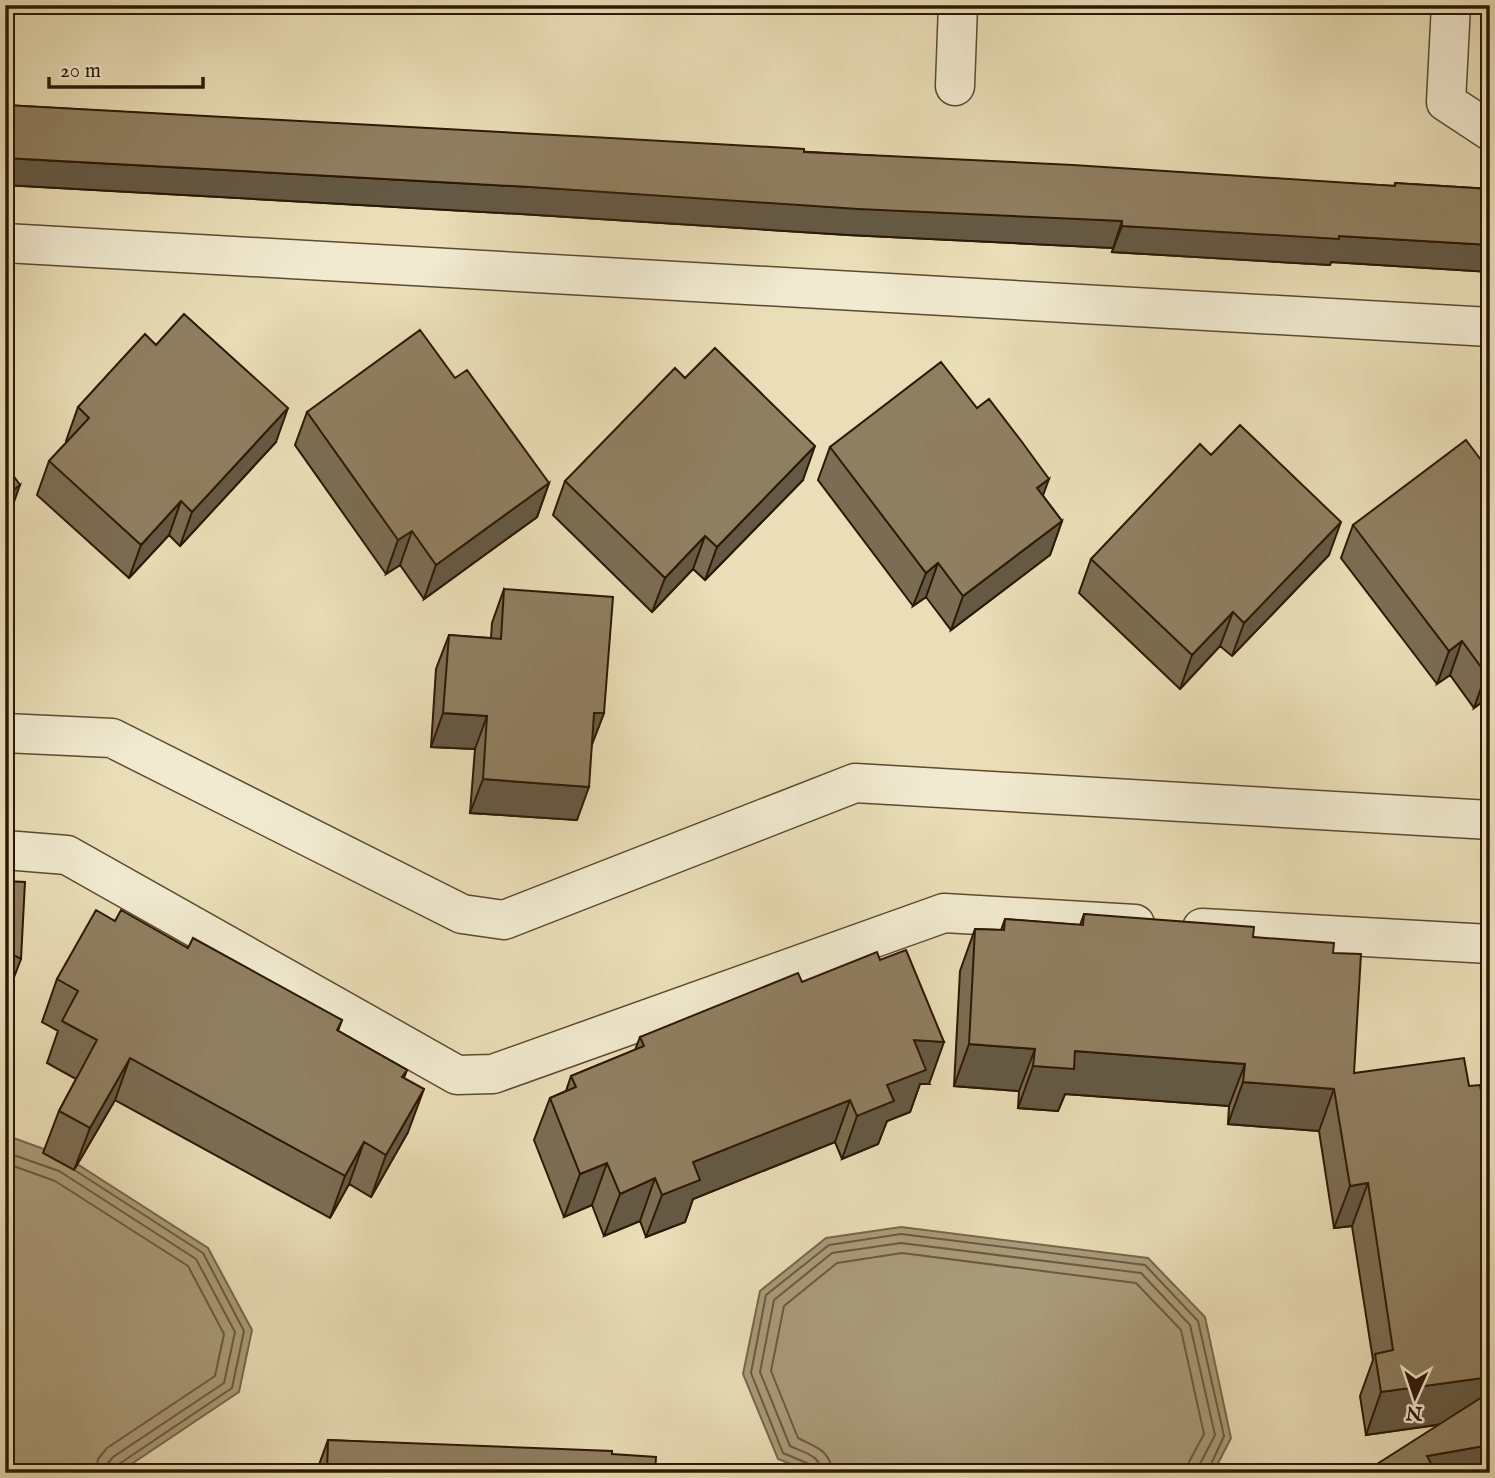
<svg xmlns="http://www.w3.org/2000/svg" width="1495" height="1478" viewBox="0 0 1495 1478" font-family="'IM FELL English',serif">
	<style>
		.water { fill: #a99b7a; stroke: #77674a; stroke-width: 2 }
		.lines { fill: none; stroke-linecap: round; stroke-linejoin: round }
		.shore { stroke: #6b5a3e; stroke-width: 2 }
		.minor-casing { stroke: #5c4a30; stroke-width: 41 }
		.minor { stroke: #f1ead0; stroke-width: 38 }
		.wall { fill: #7b6d53; stroke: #2d1803; stroke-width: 2 }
		.shaded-wall { fill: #645944; stroke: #2d1803; stroke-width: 2 }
		.building { fill: #8f7f61; stroke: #2d1803; stroke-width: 2 }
	</style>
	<rect width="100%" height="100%" fill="#e9deb7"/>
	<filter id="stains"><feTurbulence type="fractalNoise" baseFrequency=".00286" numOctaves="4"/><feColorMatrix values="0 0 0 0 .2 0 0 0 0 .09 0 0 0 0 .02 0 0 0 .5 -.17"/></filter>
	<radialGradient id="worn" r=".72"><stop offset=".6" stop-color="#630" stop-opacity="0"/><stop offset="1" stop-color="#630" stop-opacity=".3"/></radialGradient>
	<path class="water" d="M5,1135L66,1157L208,1248L252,1330L239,1392L118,1473H5Z
		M901,1227L1148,1258L1205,1317L1231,1438L1213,1473H814L778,1459L743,1374L760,1291L826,1238Z"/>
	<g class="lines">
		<path class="shore" d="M5,1152L59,1171L196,1259L235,1332L224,1383L113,1457L108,1463L106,1473
			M5,1163L55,1181L188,1266L224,1334L215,1376L107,1448L98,1459L96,1473
			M76,1171L203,1253L244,1331L232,1388L119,1464L115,1473
			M813,1473L809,1464L783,1453L751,1373L766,1295L829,1245L901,1234L1145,1265L1198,1321L1224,1436L1207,1473
			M822,1473C820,1454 804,1453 790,1446L760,1372L774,1300L832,1253L901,1243L1141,1273L1190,1325L1215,1435L1200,1464L1198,1473
			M832,1473C831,1450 815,1447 798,1438L771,1371L784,1306L837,1263L902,1253L1136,1283L1181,1330L1204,1434L1189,1462L1188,1473"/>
		<defs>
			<path id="minor" d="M1451,5L1446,102L1490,131
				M955,86L958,5
				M5,243L1490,327
				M5,733L112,738L462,914L504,920L855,783L1490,820
				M5,850L67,855L457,1075L493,1074L944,913L1135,924
				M1202,928L1490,944"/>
		</defs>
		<use href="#minor" class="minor-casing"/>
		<use href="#minor" class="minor"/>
	</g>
	<path class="wall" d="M5,105L1394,186L1395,183L1490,189V272L1331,262L1330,265L1112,252L1113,248L848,235L521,214L5,185Z
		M156,345L276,442L180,546L169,535L129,578L37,495L49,461L67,442L66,441L78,407Z
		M455,378L549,483L537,517L424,599L400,565L386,574L295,445L307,412Z
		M685,378L803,480L705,580L693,569L652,612L553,515L565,481Z
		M830,447L1043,496L1062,521L1050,555L951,630L926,597L913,606L818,480Z
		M1211,455L1329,555L1232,656L1220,646L1180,689L1079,593L1091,559Z
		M1490,472V696L1474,708L1450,675L1437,684L1341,558L1353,525Z
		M504,589L604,713L592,744L577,820L470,813L475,749L431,747L436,669L449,635L491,638L492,623Z
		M5,881L21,959L5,1001Z
		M1084,914L1253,937L1333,953L1354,1073L1439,1425L1366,1435L1360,1396L1373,1360L1352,1226L1334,1228L1319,1131L1228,1124L1229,1106L1065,1094L1058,1111L1018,1108L1019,1091L954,1086L960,971L975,929L1001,930L1005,919L1080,925Z
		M115,921L188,948L342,1020L338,1031L407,1070L404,1078L408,1132L371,1197L349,1184L330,1218L115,1100L74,1170L43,1153L59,1111L76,1079L47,1063L58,1031L42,1022L57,979Z
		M802,982L929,1084H920L910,1112L887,1121L878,1144L842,1159L835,1142L693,1199L685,1222L646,1237L640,1221L604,1236L592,1205L564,1217L534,1140L550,1098L566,1091L571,1076L635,1050L640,1037Z
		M328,1440L612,1454L655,1473H316Z"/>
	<path class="shaded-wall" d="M5,158L530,187L1122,221L1113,248L848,235L521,214L5,185Z
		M1122,226L1339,236L1490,245V272L1331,262L1330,265L1112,252Z
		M288,408L276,442L180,546L192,512Z
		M815,446L803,480L705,580L717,547Z
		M1049,479L1037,512V488Z
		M549,483L537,517L424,599L436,565Z
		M20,485L8,519L5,521V496Z
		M181,501L169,535L129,578L141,545Z
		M1062,521L1050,555L951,630L963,596Z
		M1341,522L1329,555L1232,656L1244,623Z
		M412,531L400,565L386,574L398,540Z
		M705,536L693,569L652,612L665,578Z
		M938,563L926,597L913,606L926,573Z
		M1233,612L1220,646L1180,689L1192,655Z
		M1462,641L1450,675L1437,684L1449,651Z
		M1490,672V696L1474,708L1486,674Z
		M443,713L487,716L475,749L431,747Z
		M594,713H604L591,747Z
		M483,779L589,787L577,820L470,813Z
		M914,1040L944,1042L929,1084H920L910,1112L887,1121L878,1144L842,1159L857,1116L887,1085Z
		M969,1044L1035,1049L1019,1091L954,1086Z
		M1075,1051L1245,1064L1229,1106L1065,1094L1058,1111L1018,1108L1033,1066Z
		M130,1058L115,1100L74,1170L90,1128Z
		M1243,1082L1334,1089L1319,1131L1228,1124Z
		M424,1089L408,1132L371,1197L386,1155Z
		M850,1100L835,1142L693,1199L685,1222L646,1237L662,1195L693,1162Z
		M364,1142L349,1184L330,1218L345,1176Z
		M607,1163L592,1205L564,1217L580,1174Z
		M655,1178L640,1221L604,1236L620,1194Z
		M1368,1183L1352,1226L1334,1228L1350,1186Z
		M1490,1377V1417L1366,1435L1381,1392Z
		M1490,1445V1473H1421L1427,1456Z"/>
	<path class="building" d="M5,105L592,137L804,149V152L1073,165L1395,186V183L1490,189V245L1339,236V239L1122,226V221L858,209L530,187L5,158Z
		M184,314L288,408L192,512L181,501L141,545L49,461L89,418L78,407L111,371L145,334L156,345Z
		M420,330L455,378L467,370L549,483L436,565L412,531L398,540L307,412Z
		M715,348L815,446L717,547L705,536L665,578L565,481L675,368L685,378Z
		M941,362L977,408L989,399L1022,442L1049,479L1037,488L1062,521L963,596L938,563L926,573L830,447Z
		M1240,425L1341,522L1244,623L1233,612L1192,655L1091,559L1200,444L1211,455Z
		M1466,440L1490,472V672L1486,674L1462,641L1449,651L1353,525Z
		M5,464L20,485L5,496Z
		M504,589L613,597L604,713H594L589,787L483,779L487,716L443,713L449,635L501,639Z
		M5,881L25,882L21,959L5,951Z
		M96,910L115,921L121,910L188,948L193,938L342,1020L337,1030L407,1070L402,1077L424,1089L386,1155L364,1142L345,1176L130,1058L90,1128L59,1111L97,1040L62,1021L78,991L57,979Z
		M1084,914L1254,927L1253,937L1334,943L1333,953L1361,954L1354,1073L1464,1058L1469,1086L1480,1085L1490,1145V1377L1381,1392L1375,1354L1393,1350L1368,1183L1350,1186L1334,1089L1243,1082L1245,1064L1075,1051L1074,1069L1033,1066L1035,1049L969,1044L975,929L1004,930L1005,919L1083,925Z
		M906,950L944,1042L914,1040L926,1070L887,1085L894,1101L857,1116L850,1100L693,1162L700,1180L662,1195L655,1178L620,1194L607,1163L580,1174L550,1098L576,1087L571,1076L644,1046L640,1037L798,973L802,982L877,952L880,960Z
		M1490,1392V1445L1427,1456L1436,1473H1363Z
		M328,1440L612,1451V1454L656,1457L655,1473H327Z"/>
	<rect width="1495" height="1478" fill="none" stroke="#e9deb7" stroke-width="28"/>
	<rect x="7" y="7" width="1481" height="1464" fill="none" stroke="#2d1803" stroke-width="3.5"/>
	<rect x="14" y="14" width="1467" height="1450" fill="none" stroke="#2d1803" stroke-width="2"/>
	<g transform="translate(1415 1397) rotate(183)" stroke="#f1ead0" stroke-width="5" paint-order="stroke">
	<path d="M0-5L12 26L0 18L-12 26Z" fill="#2d1803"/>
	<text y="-10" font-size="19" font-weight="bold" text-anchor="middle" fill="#2d1803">N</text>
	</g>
	<path d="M49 77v10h154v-10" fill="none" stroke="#2d1803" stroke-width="3.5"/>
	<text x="60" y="77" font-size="21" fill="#2d1803" stroke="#f1ead0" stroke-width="5" paint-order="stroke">20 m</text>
	<rect width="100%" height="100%" filter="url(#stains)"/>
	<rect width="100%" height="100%" fill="url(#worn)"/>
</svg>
